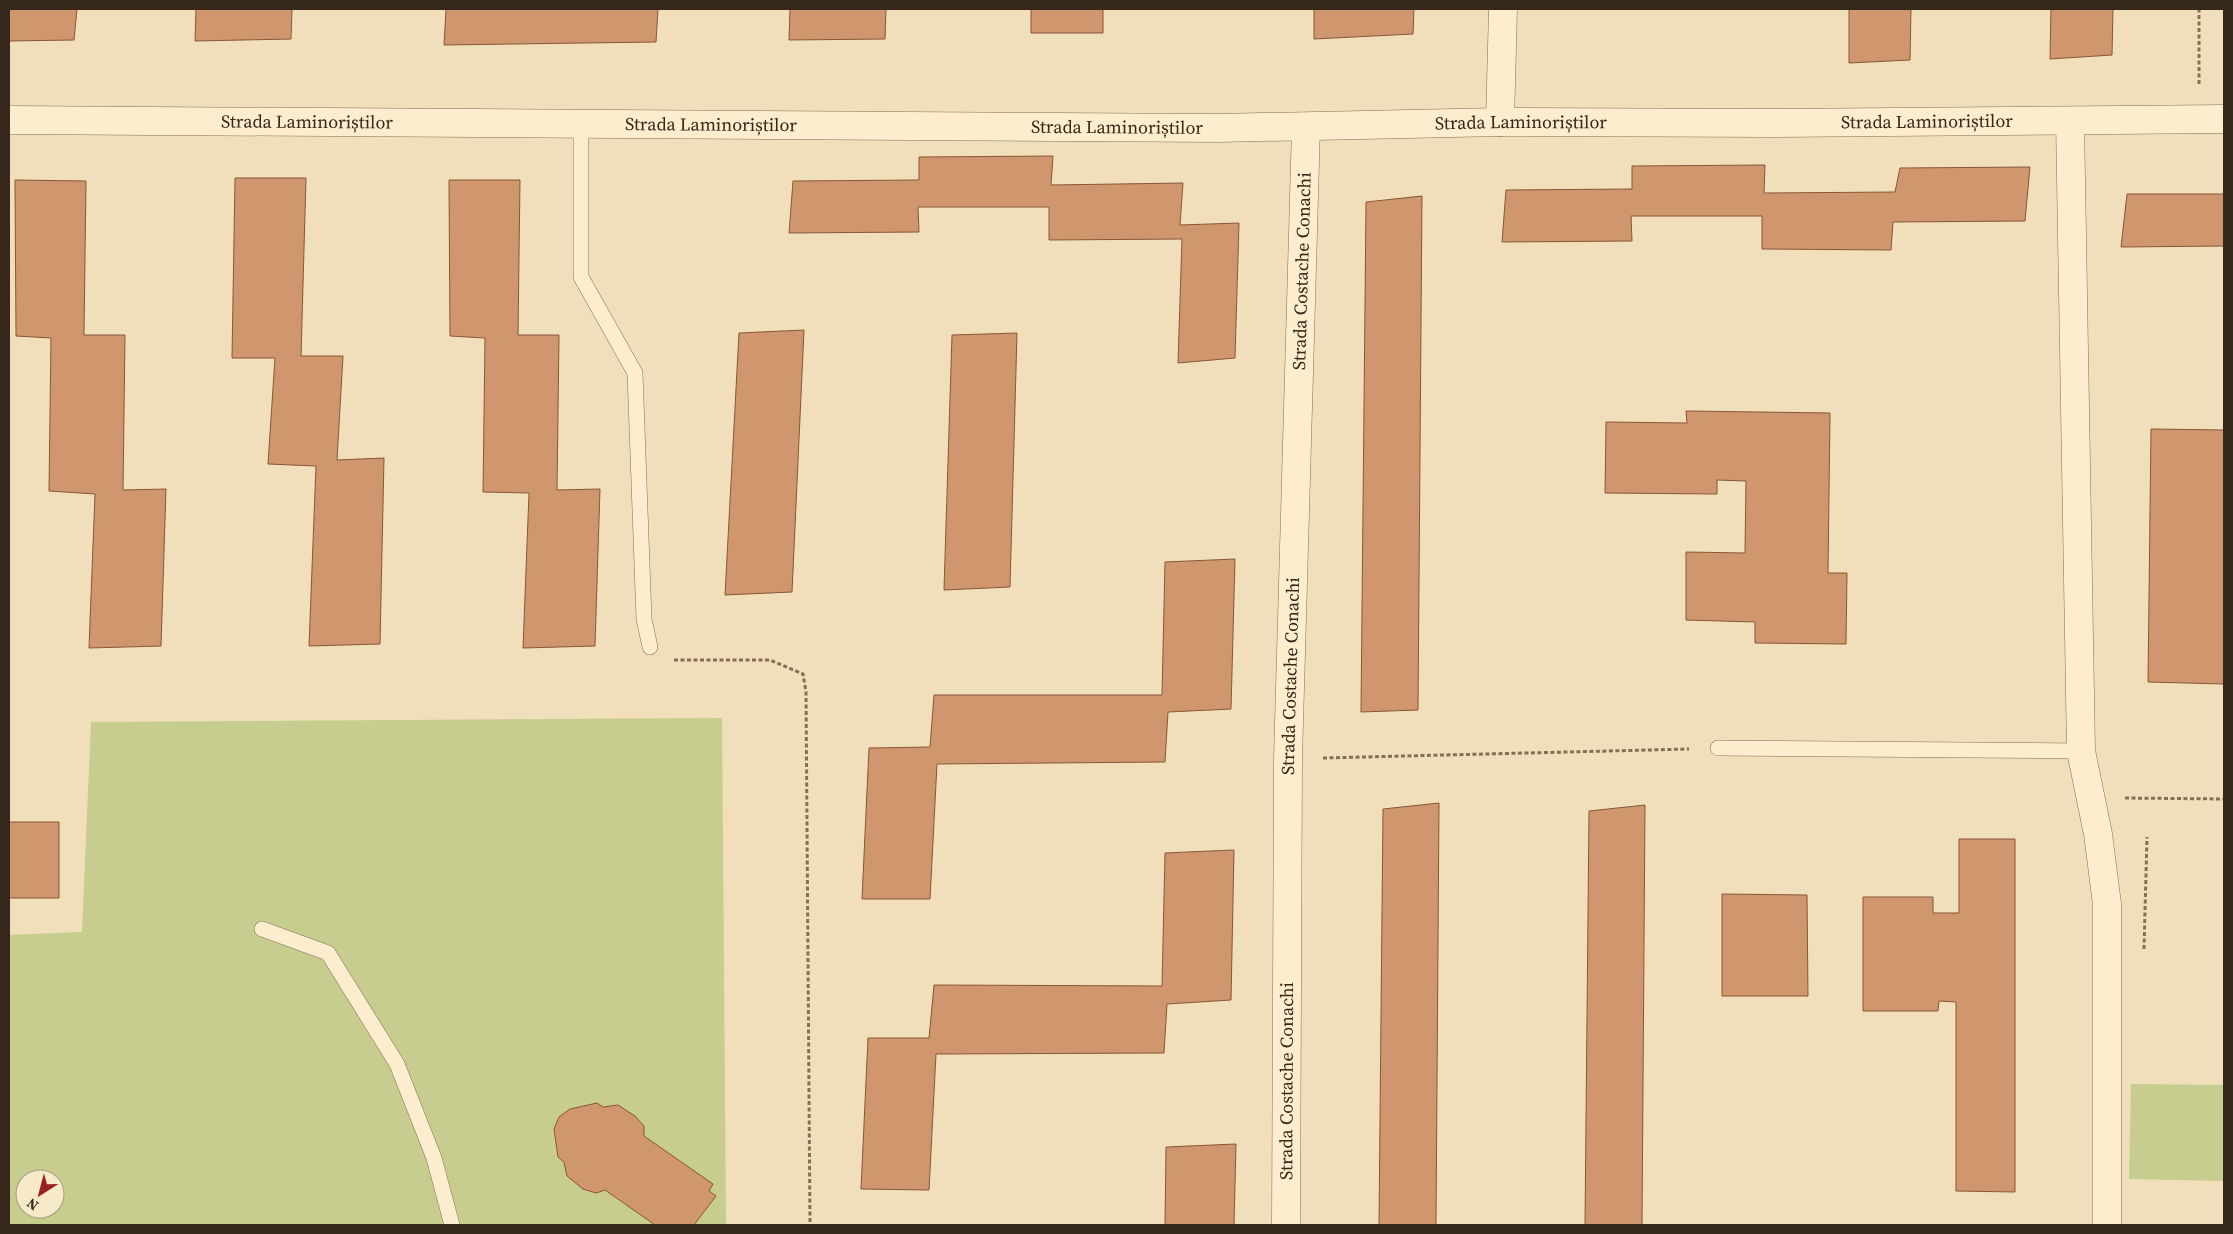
<svg xmlns="http://www.w3.org/2000/svg" width="2233" height="1234" viewBox="0 0 2233 1234" font-family="'Source Serif 4',serif">
	<style>
		.green { fill: #c6cd8e; fill-rule: evenodd }
		.building { fill: #d0966d; stroke: #875738 }
		.lines { fill: none; stroke-linecap: round; stroke-linejoin: round }
		.lane-casing { stroke: #876f54; stroke-width: 16 }
		.street-casing { stroke: #876f54; stroke-width: 29 }
		.path { stroke: #876f54; stroke-width: 3; stroke-dasharray: 4 2.5; stroke-linecap: butt }
		.lane { stroke: #fbedcd; stroke-width: 15 }
		.street { stroke: #fbedcd; stroke-width: 28 }
		.labels { text-anchor: middle; stroke-width: 4; stroke-linejoin: round; paint-order: stroke }
		.street-label { font-size: 18px; fill: #35271a; stroke: #f7eac9 }
	</style>
	<rect width="100%" height="100%" fill="#f0dfba"/>
	<path class="green" d="M722,718L726,1225H9V935L82,932L91,722ZM25,1179H55V1209H25Z
		M2131,1084L2224,1085V1181L2129,1179Z"/>
	<path class="building" d="M9,9H77L74,40L9,41Z
		M196,9H292L291,39L195,41Z
		M446,9H658L656,42L444,45Z
		M790,9H886L885,39L789,40Z
		M1031,9H1103V33H1031Z
		M1314,9H1414L1413,34L1314,39Z
		M1849,9H1911L1910,60L1849,63Z
		M2051,9H2113L2112,55L2050,59Z
		M1053,156L1051,185L1183,183L1180,225L1239,223L1235,358L1178,363L1182,239L1049,240V207H918L919,232L789,233L793,181L919,180V157Z
		M1765,165L1764,193L1895,192L1900,168L2030,167L2025,221L1893,222L1891,250L1762,249V216H1631L1632,241L1502,242L1506,190L1632,189V166Z
		M235,178H306L301,356H343L337,460L384,458L380,644L309,646L316,466L268,464L275,358H232Z
		M15,180L86,181L84,335H125L123,490L166,489L161,646L89,648L95,494L49,491L51,338L16,336Z
		M449,180H520L518,335H559L557,490L600,489L595,646L523,648L529,493L483,492L485,338L450,336Z
		M2127,194H2224V246L2121,247Z
		M1422,196L1418,710L1361,712L1366,202Z
		M804,330L792,592L725,595L739,333Z
		M1017,333L1010,587L944,590L952,335Z
		M1686,411L1830,413L1828,573H1847L1846,644L1755,643V622L1686,620V552L1745,553L1746,481L1717,480V494L1605,493L1606,422L1687,423Z
		M2151,429L2224,430V684L2148,682Z
		M1235,559L1231,709L1168,712L1165,762L937,764L930,899H862L869,748L930,747L934,695H1162L1165,562Z
		M1439,803L1436,1225H1379L1383,809Z
		M1645,805L1642,1225H1585L1589,811Z
		M9,822H59V898H9Z
		M1959,839H2015V1192L1956,1191V1002L1939,1001L1938,1011H1863V897H1933V913H1959Z
		M1234,850L1231,1000L1167,1004L1164,1053L936,1054L929,1190L861,1189L868,1038H929L934,985L1162,986L1165,853Z
		M1722,894L1807,895L1808,996H1722Z
		M597,1103L603,1107L618,1105L635,1116L644,1126V1136L713,1184L709,1191L716,1196L694,1225H655L605,1190L596,1193L583,1189L567,1176L564,1162L558,1157L554,1129L559,1117L570,1109Z
		M1236,1144L1234,1225H1165L1166,1147Z"/>
	<g class="lines">
		<defs>
			<path id="lane" d="M581,124V277L635,373L644,619L650,647
				M1718,748L2081,751
				M262,929L328,953L397,1064L434,1158L452,1225"/>
			<g id="street">
				<path id="s1" d="M9,120L1219,128L1500,122L1769,123L2224,119"/>
				<path d="M2070,121L2081,751L2098,834L2107,904V1225"/>
				<path d="M1500,122L1503,9"/>
				<path id="s2" d="M1286,1225L1288,759L1306,127"/>
			</g>
		</defs>
		<use href="#lane" class="lane-casing"/>
		<use href="#street" class="street-casing"/>
		<path class="path" d="M2199,84V9
			M674,660H770L803,674L806,692L810,1225
			M1323,758L1689,749
			M2125,798L2224,799
			M2144,949L2147,837"/>
		<use href="#lane" class="lane"/>
		<use href="#street" class="street"/>
	</g>
	<g class="labels">
		<g class="street-label">
			<text dy="6" stroke="none"><textPath href="#s1" startOffset="298">Strada Laminoriștilor</textPath></text>
			<text dy="6" stroke="none"><textPath href="#s1" startOffset="1918">Strada Laminoriștilor</textPath></text>
			<text dy="6" stroke="none"><textPath href="#s1" startOffset="1512">Strada Laminoriștilor</textPath></text>
			<text dy="6" stroke="none"><textPath href="#s1" startOffset="702">Strada Laminoriștilor</textPath></text>
			<text dy="6" stroke="none"><textPath href="#s1" startOffset="1108">Strada Laminoriștilor</textPath></text>
			<text dy="6" stroke="none"><textPath href="#s2" startOffset="954">Strada Costache Conachi</textPath></text>
			<text dy="6" stroke="none"><textPath href="#s2" startOffset="549">Strada Costache Conachi</textPath></text>
			<text dy="6" stroke="none"><textPath href="#s2" startOffset="144">Strada Costache Conachi</textPath></text>
		</g>
	</g>
	<rect width="2233" height="1234" fill="none" stroke="#35271a" stroke-width="20"/>
	<g transform="translate(40 1194) rotate(216)"><circle r="24" fill="#f7eac9" stroke="#a99c83"/>
	<path d="M0-4L9 19L0 12L-9 19Z" fill="#992122"/>
	<text y="-8" font-size="14" font-weight="bold" text-anchor="middle" fill="#35271a">N</text>
	</g>
</svg>
